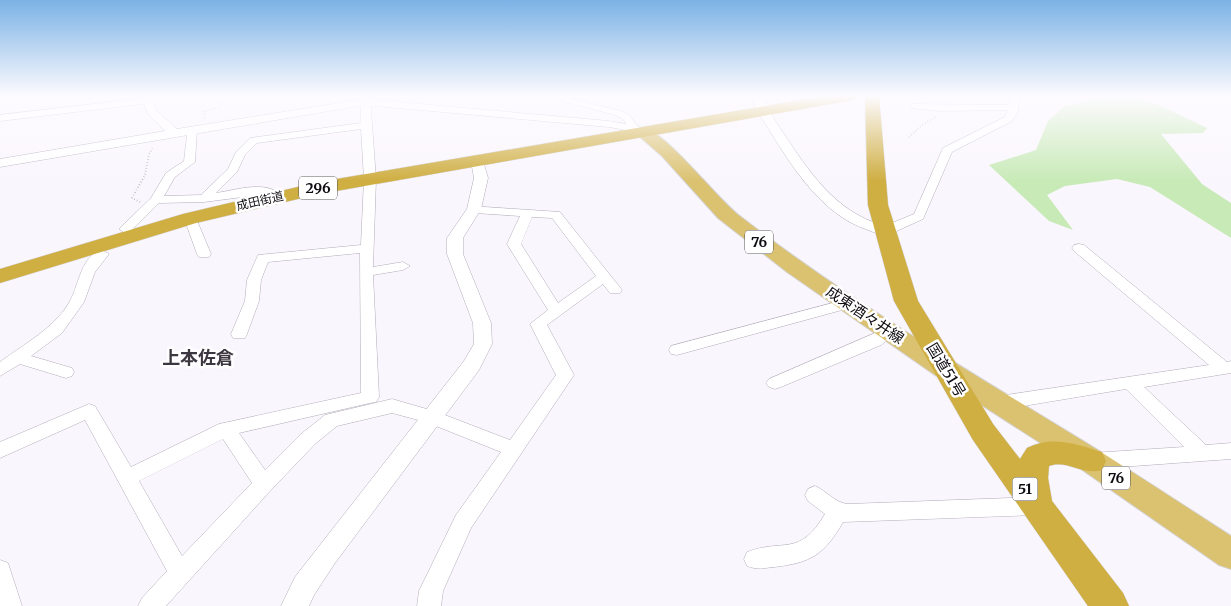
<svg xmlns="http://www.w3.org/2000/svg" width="1231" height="606" viewBox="0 0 1231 606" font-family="Merriweather,'Noto Sans JP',serif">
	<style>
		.green { fill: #c8eab7 }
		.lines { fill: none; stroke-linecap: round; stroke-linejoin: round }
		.minor-casing { stroke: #b2acb9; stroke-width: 1 }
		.tertiary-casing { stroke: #b2acb9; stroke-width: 1 }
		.secondary-casing { stroke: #b2acb9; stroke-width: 1 }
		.primary-casing { stroke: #d4d3d4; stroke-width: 2 }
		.trunk-casing { stroke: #d4d3d4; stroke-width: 1 }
		.path { stroke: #a39fa6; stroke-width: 2; stroke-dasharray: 0.5 2.5; stroke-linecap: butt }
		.minor { fill: #fff; fill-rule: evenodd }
		.tertiary { fill: #fff; fill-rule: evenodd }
		.secondary { fill: #fff; fill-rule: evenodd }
		.primary { fill: #dbc271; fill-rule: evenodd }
		.trunk { fill: #cfae42; fill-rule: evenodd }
		.labels { text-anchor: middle; stroke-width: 5; stroke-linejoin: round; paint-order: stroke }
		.far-street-label { font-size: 12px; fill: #0f0c11; stroke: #fff }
		.shield { fill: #fff; stroke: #575558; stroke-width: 1 }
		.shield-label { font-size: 14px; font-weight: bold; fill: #0f0c11 }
		.street-label { font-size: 15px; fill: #0f0c11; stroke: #fff }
		.quarter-label { font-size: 18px; font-weight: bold; fill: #3d3742; stroke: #fff }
	</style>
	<rect width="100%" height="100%" fill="#faf6fe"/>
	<path class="green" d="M1105,96H1130L1159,105L1207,128L1203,133L1161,134L1202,184L1231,203V238L1150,187L1117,179L1065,186L1047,195L1073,230L1049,221L989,165L1036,150L1048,121L1065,106Z"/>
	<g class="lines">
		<defs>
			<path id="minor" d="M0,96H8L0,100Z
				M360,96H370L376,179L373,267L403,262L410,266L403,270L373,275L379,397L376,402L370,403L239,433L265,470L301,434L325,415L392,399L437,412L510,440L556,375L530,324L548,310L507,244L520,216L474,213L468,209L470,206L560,212L622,290L620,293H610L603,284L547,325L574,375L471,528L443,591L441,606H417L419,591L456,515L501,452L426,422L392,413L337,426L315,444L271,490L166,606H138L142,598L167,571L85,420L0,458V442L89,404L95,406L131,467L219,424L361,393L360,253L268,262L261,280L259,301L247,334L245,338H233L231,334L245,301L247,280L258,255L361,245L364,179L361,129L257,143L245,155L237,172L216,193C237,190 268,179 283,197L281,200H273L266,194L204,202L159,203L130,232L125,233L119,229L151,198L166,173L184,161L188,127L197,129L195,162L175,177L164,196L201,195L228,169L236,152L250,138L361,123ZM532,217L552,218L596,276L558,303L521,244ZM223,439L252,483L182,556L139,481Z
				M543,96H560L621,111L629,115L639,128L630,130L623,119L615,115Z
				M1011,96H1024L1019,100L1018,112L1012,121L952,152L923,219L890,234H880L879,231L880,228L914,214L943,148L1005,117L1008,110L939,111L911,108V104L1009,105Z
				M147,98L150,99V103L0,121V115Z
				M190,214L196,218L211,254L209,257H199L197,254L184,218Z
				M1079,244L1084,245L1227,362L1231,361V373L1144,387L1206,445L1231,443V459L1092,469L1085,467L1082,461L1085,455L1092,453L1184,447L1126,389L999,410L993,408L990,403L993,398L999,396L1209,365L1074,251L1072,248L1074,245Z
				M102,250L109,254L95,272L84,302L62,333L31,356L72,368L74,372L72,376L66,378L20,364L0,376V362C24,344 55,328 70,301C79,285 81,255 102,250Z
				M848,299L856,304L853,307L677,355L671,354L669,350L671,346Z
				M889,327L895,328L897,332L881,345L781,387L775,389L769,387L766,383L769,379Z
				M815,486C827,491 835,503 848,504L1037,497L1044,500L1047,506L1044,512L1037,515L843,522C825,554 811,563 774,567C764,568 757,570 747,566L744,559L747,552C784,538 799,558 825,514L808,501L805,495L808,489Z
				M0,560L8,563L22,606H0Z"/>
			<path id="tertiary" d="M141,96H151L157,111L177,129L364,99L609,121L638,126L650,133L644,137L631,131L609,127L364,105L0,167V159L165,131L148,114Z
				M764,109L768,110C793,146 818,193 858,215C868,221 879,224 890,228L893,231L890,234C882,236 876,233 868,230C816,213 786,156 758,112Z
				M477,157L483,161L488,178L481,209L463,238V254L491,323L492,344L479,370L335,563L314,595L309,606H281L295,577L464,361L474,344L473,323L447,254V238L467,209L474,178L471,161Z"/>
			<path id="secondary" d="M751,96H763L770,112L769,115H759Z"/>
			<path id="primary" d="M644,128C669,135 716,198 741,217C855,305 979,377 1101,452C1145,480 1188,508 1231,536V569L1219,565L1081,469L935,375L787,272L718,218L662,156L639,136L636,133Z"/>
			<path id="trunk" d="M825,96H860L853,100L319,194L196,223L0,283V269L183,214L319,182Z
				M865,96H879L888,205L918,301L993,424L1020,459L1027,448C1053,435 1076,444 1102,452L1106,461L1102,470C1082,476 1067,459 1049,466L1048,478L1052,501L1123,593L1129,606H1088L973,440L894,301L868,205Z"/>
		</defs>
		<use href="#minor" class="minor-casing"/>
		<use href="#tertiary" class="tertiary-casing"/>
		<use href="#secondary" class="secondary-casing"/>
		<use href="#primary" class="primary-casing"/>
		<use href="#trunk" class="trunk-casing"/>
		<path class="path" d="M205,118L204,112L219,107L233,96
			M909,137L922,125L936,117
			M140,202L132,198L145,175L149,154L153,147"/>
		<use href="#minor" class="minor"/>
		<use href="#tertiary" class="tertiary"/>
		<use href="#secondary" class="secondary"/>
		<use href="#primary" class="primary"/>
		<use href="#trunk" class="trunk"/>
	</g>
	<linearGradient id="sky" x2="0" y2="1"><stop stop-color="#7bb2e5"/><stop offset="0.53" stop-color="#fdfbff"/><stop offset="1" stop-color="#fdfbff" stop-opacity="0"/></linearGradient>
	<rect width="1231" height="181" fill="url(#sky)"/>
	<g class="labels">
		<g class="far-street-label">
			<text transform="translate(260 201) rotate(-13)" y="4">成田街道</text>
		</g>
		<g class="shield">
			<rect x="299" y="176.5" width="38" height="23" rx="4"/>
			<rect x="745" y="230.5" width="28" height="23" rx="4"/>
			<rect x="1102" y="466.5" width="28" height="23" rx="4"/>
			<rect x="1012.5" y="477.5" width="25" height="23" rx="4"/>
		</g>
		<g class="shield-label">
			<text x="318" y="193">296</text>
			<text x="759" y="247">76</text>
			<text x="1116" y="483">76</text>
			<text x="1025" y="494">51</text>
		</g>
		<g class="street-label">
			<text transform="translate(865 315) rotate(34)" y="5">成東酒々井線</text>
			<text transform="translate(946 370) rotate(59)" y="5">国道51号</text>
		</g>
		<g class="quarter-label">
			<text x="198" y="364">上本佐倉</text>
		</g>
	</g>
</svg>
